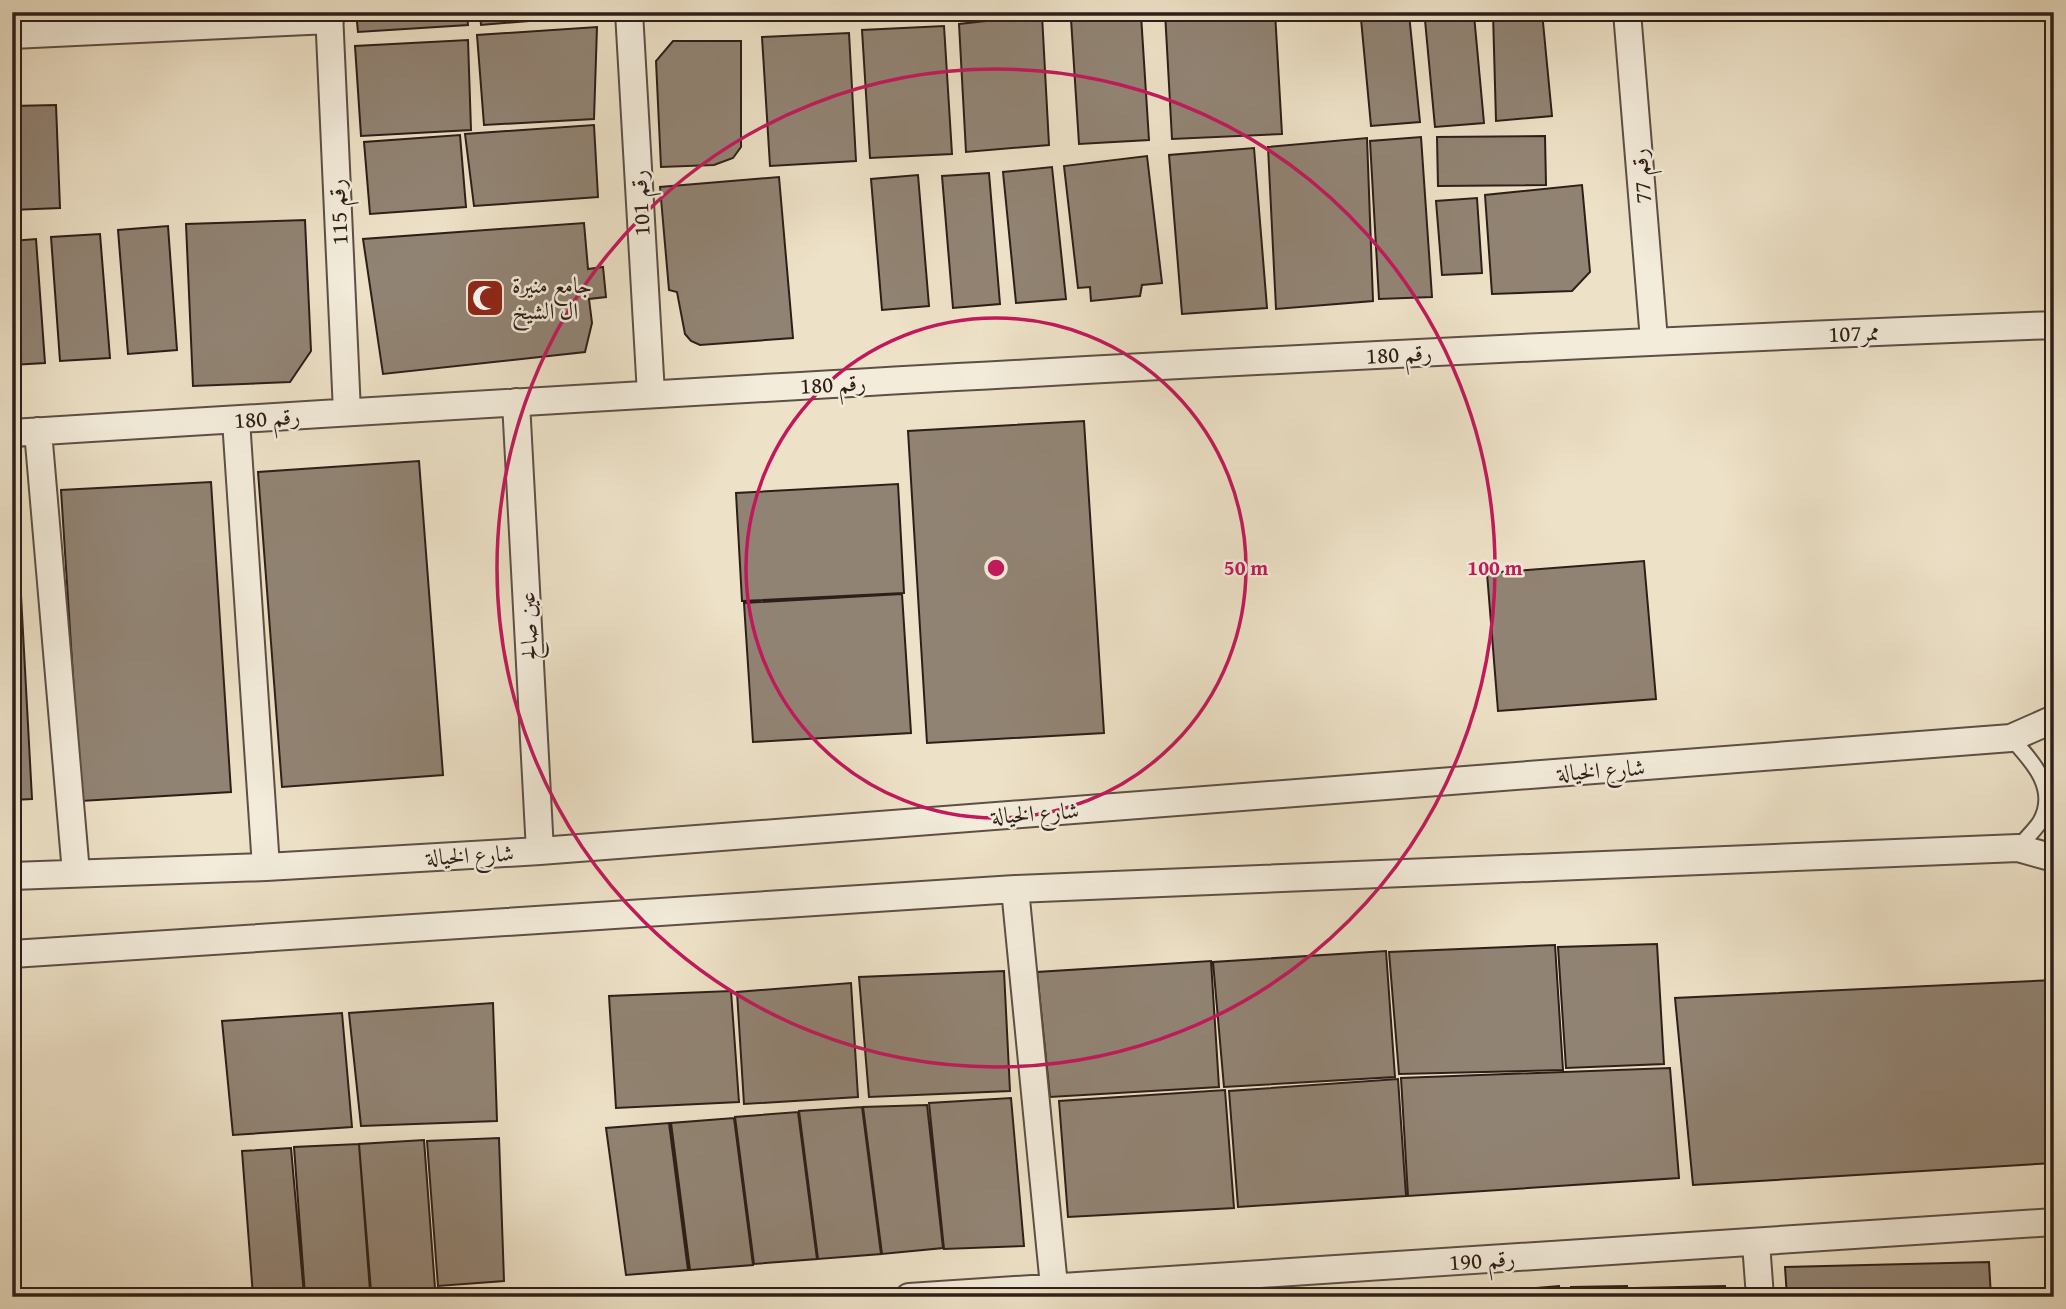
<svg xmlns="http://www.w3.org/2000/svg" width="2066" height="1309" viewBox="0 0 2066 1309" font-family="'Gentium Book Plus',Amiri,serif">
	<style>
		.building { fill: #918373; stroke: #2e1e18; stroke-width: 2 }
		.lines { fill: none; stroke-linecap: round; stroke-linejoin: round }
		.lane-casing { stroke: #5e4f44; stroke-width: 18 }
		.street-casing { stroke: #5e4f44; stroke-width: 30 }
		.lane { stroke: #f3ecdb; stroke-width: 14 }
		.street { stroke: #f3ecdb; stroke-width: 26 }
		.ring { fill: none; stroke: #c2185b; stroke-width: 3.5 }
		.labels { text-anchor: middle; stroke-width: 5; stroke-linejoin: round; paint-order: stroke }
		.street-label { font-size: 23px; fill: #2e1e18; stroke: #f3ecdb }
		.poi-label { font-size: 23px; fill: #2e1e18; stroke: #f3ecdb; text-anchor: start }
		.centre { fill: #c2185b; stroke: #f3ecdb; stroke-width: 3.5 }
		.ring-label { font-size: 21px; text-anchor: middle; font-weight: bold; fill: #c2185b; stroke: #f3ecdb; stroke-width: 5; stroke-linejoin: round; paint-order: stroke }
	</style>
	<rect width="100%" height="100%" fill="#ede1c7"/>
	<filter id="stains"><feTurbulence type="fractalNoise" baseFrequency=".00286" numOctaves="4"/><feColorMatrix values="0 0 0 0 .2 0 0 0 0 .09 0 0 0 0 .02 0 0 0 .5 -.17"/></filter>
	<radialGradient id="worn" r=".72"><stop offset=".6" stop-color="#630" stop-opacity="0"/><stop offset="1" stop-color="#630" stop-opacity=".3"/></radialGradient>
	<path class="building" d="M356,12H467L468,25L358,32Z
		M480,12H590V16L481,25Z
		M1165,12H1275L1282,134L1172,139Z
		M1542,12L1552,116L1496,121L1493,13Z
		M1409,14L1420,122L1371,126L1361,19Z
		M1042,15L1049,145L966,152L959,24Z
		M1141,15L1149,140L1079,144L1071,19Z
		M1474,15L1484,123L1435,127L1425,20Z
		M944,26L952,154L870,158L862,30Z
		M597,27L594,119L484,125L477,35Z
		M849,33L856,161L770,166L762,37Z
		M468,40L471,130L361,136L355,46Z
		M673,41H741V147L733,158L714,165L661,167L656,61Z
		M56,105L60,208L12,210V106Z
		M594,125L598,197L474,206L465,134Z
		M460,135L466,207L370,214L364,142Z
		M1545,136L1546,185L1438,186L1437,137Z
		M1421,137L1432,297L1379,299L1370,141Z
		M1367,138L1373,301L1276,309L1268,147Z
		M1254,148L1267,308L1182,314L1169,155Z
		M1147,156L1162,283L1142,285L1140,296L1091,301L1090,287L1078,288L1064,166Z
		M1052,167L1066,299L1016,303L1003,172Z
		M989,173L1000,304L953,308L942,176Z
		M918,175L929,306L882,310L871,179Z
		M779,177L793,338L700,345L691,341L685,334L677,292L669,290L660,187Z
		M1582,185L1590,272L1572,291L1492,294L1485,195Z
		M1477,198L1482,273L1442,275L1436,201Z
		M305,220L311,351L290,382L193,386L186,224Z
		M584,223L588,269L603,267L606,297L589,299L592,323L585,352L383,374L363,239Z
		M168,226L177,350L128,354L118,230Z
		M100,234L110,358L60,361L51,237Z
		M36,239L45,363L12,365V241Z
		M1084,421L1104,733L927,743L908,431Z
		M419,461L443,775L282,787L258,472Z
		M211,482L231,792L81,801L61,490Z
		M12,484H15L32,799L12,800Z
		M898,484L904,593L742,601L736,493Z
		M1644,561L1656,699L1498,711L1487,573Z
		M902,594L911,733L753,742L744,603Z
		M1657,944L1664,1064L1566,1068L1558,947Z
		M1555,945L1563,1070L1399,1074L1389,952Z
		M1386,951L1395,1077L1224,1087L1213,962Z
		M1211,961L1219,1087L1050,1097L1037,972Z
		M1004,971L1010,1091L869,1097L859,977Z
		M2054,980V1163L1693,1185L1675,998Z
		M851,983L858,1097L744,1104L737,992Z
		M731,991L739,1102L616,1108L609,996Z
		M493,1003L497,1121L361,1126L349,1013Z
		M342,1013L352,1127L233,1135L222,1021Z
		M1670,1068L1679,1178L1408,1196L1401,1078Z
		M1398,1079L1406,1196L1238,1207L1229,1091Z
		M1225,1090L1234,1208L1068,1217L1059,1101Z
		M1011,1098L1024,1246L944,1249L929,1103Z
		M927,1105L943,1248L882,1254L863,1107Z
		M862,1107L881,1254L818,1259L799,1111Z
		M798,1112L817,1259L754,1264L735,1117Z
		M734,1118L753,1265L690,1270L671,1123Z
		M669,1123L688,1270L626,1275L606,1128Z
		M499,1138L504,1281L438,1286L427,1141Z
		M424,1140L435,1288L371,1291L359,1144Z
		M359,1144L370,1291L305,1295L294,1147Z
		M291,1148L304,1295L253,1296L242,1151Z
		M1989,1262L1991,1297H1787L1785,1267Z
		M1559,1286L1560,1297H1501L1500,1291Z
		M1627,1286L1628,1297H1572L1571,1287Z
		M1725,1286L1726,1297H1636L1635,1288Z"/>
	<g class="lines">
		<defs>
			<path id="lane" d="M2011,738C2032,761 2059,789 2040,822C2034,831 2025,839 2018,848"/>
			<path id="street" d="M329,12L347,412
				M629,12L651,394
				M1627,12L1654,340
				M12,35L330,20
				M516,402L540,851
				M236,420L266,867
				M38,431L76,873
				M12,433C692,391 1373,351 2054,325
				M12,876L266,867L540,851L2011,738L2054,719
				M1015,889L1054,1286
				M12,954L1015,889L2018,848L2054,858
				M1756,1243L1760,1297
				M909,1297L2054,1222"/>
		</defs>
		<use href="#lane" class="lane-casing"/>
		<use href="#street" class="street-casing"/>
		<use href="#lane" class="lane"/>
		<use href="#street" class="street"/>
	</g>
	<g class="ring">
		<circle cx="996" cy="568" r="250"/>
		<circle cx="996" cy="568" r="499"/>
	</g>
	<defs>
		<symbol id="mosque-square" viewBox="-11 -11 22 22"><rect x="-9" y="-9" width="18" height="18" rx="4" fill="#8f2418" stroke="#f3ecdb"/><path d="M3.5-4.9A6 6 0 1 0 3.5 4.9A5 5 0 1 1 3.5-4.9Z" fill="#fff"/></symbol>
	</defs>
	<g fill-rule="evenodd">
		<use href="#mosque-square" x="463" y="276" width="44" height="44"/>
	</g>
	<g class="labels">
		<g class="street-label">
			<text transform="translate(1641 176) rotate(-95)" y="8">رقم 77</text>
			<text transform="translate(640 203) rotate(-93)" y="8">رقم 101</text>
			<text transform="translate(338 212) rotate(-93)" y="8">رقم 115</text>
			<text transform="translate(1854 333) rotate(-2)" y="8">ممر107</text>
			<text transform="translate(1399 354) rotate(-3)" y="8">رقم 180</text>
			<text transform="translate(833 384) rotate(-3)" y="8">رقم 180</text>
			<text transform="translate(267 418) rotate(-4)" y="8">رقم 180</text>
			<text transform="translate(528 626) rotate(-93)" y="8">عين صالح</text>
			<text transform="translate(1601 770) rotate(-4)" y="8">شارع الخيالة</text>
			<text transform="translate(1035 813) rotate(-4)" y="8">شارع الخيالة</text>
			<text transform="translate(470 855) rotate(-3)" y="8">شارع الخيالة</text>
			<text transform="translate(1482 1260) rotate(-4)" y="8">رقم 190</text>
		</g>
		<g class="poi-label">
			<text x="512" y="293">جامع منيرة<tspan x="512" dy="26">ال الشيخ</tspan></text>
		</g>
	</g>
	<circle cx="996" cy="568" r="10" class="centre"/>
	<g class="ring-label">
		<text x="1246" y="575">50 m</text>
		<text x="1495" y="575">100 m</text>
	</g>
	<rect width="2066" height="1309" fill="none" stroke="#ede1c7" stroke-width="42"/>
	<rect x="14" y="14" width="2038" height="1281" fill="none" stroke="#2e1e18" stroke-width="3.5"/>
	<rect x="21" y="21" width="2024" height="1267" fill="none" stroke="#2e1e18" stroke-width="2"/>
	<rect width="100%" height="100%" filter="url(#stains)"/>
	<rect width="100%" height="100%" fill="url(#worn)"/>
</svg>
